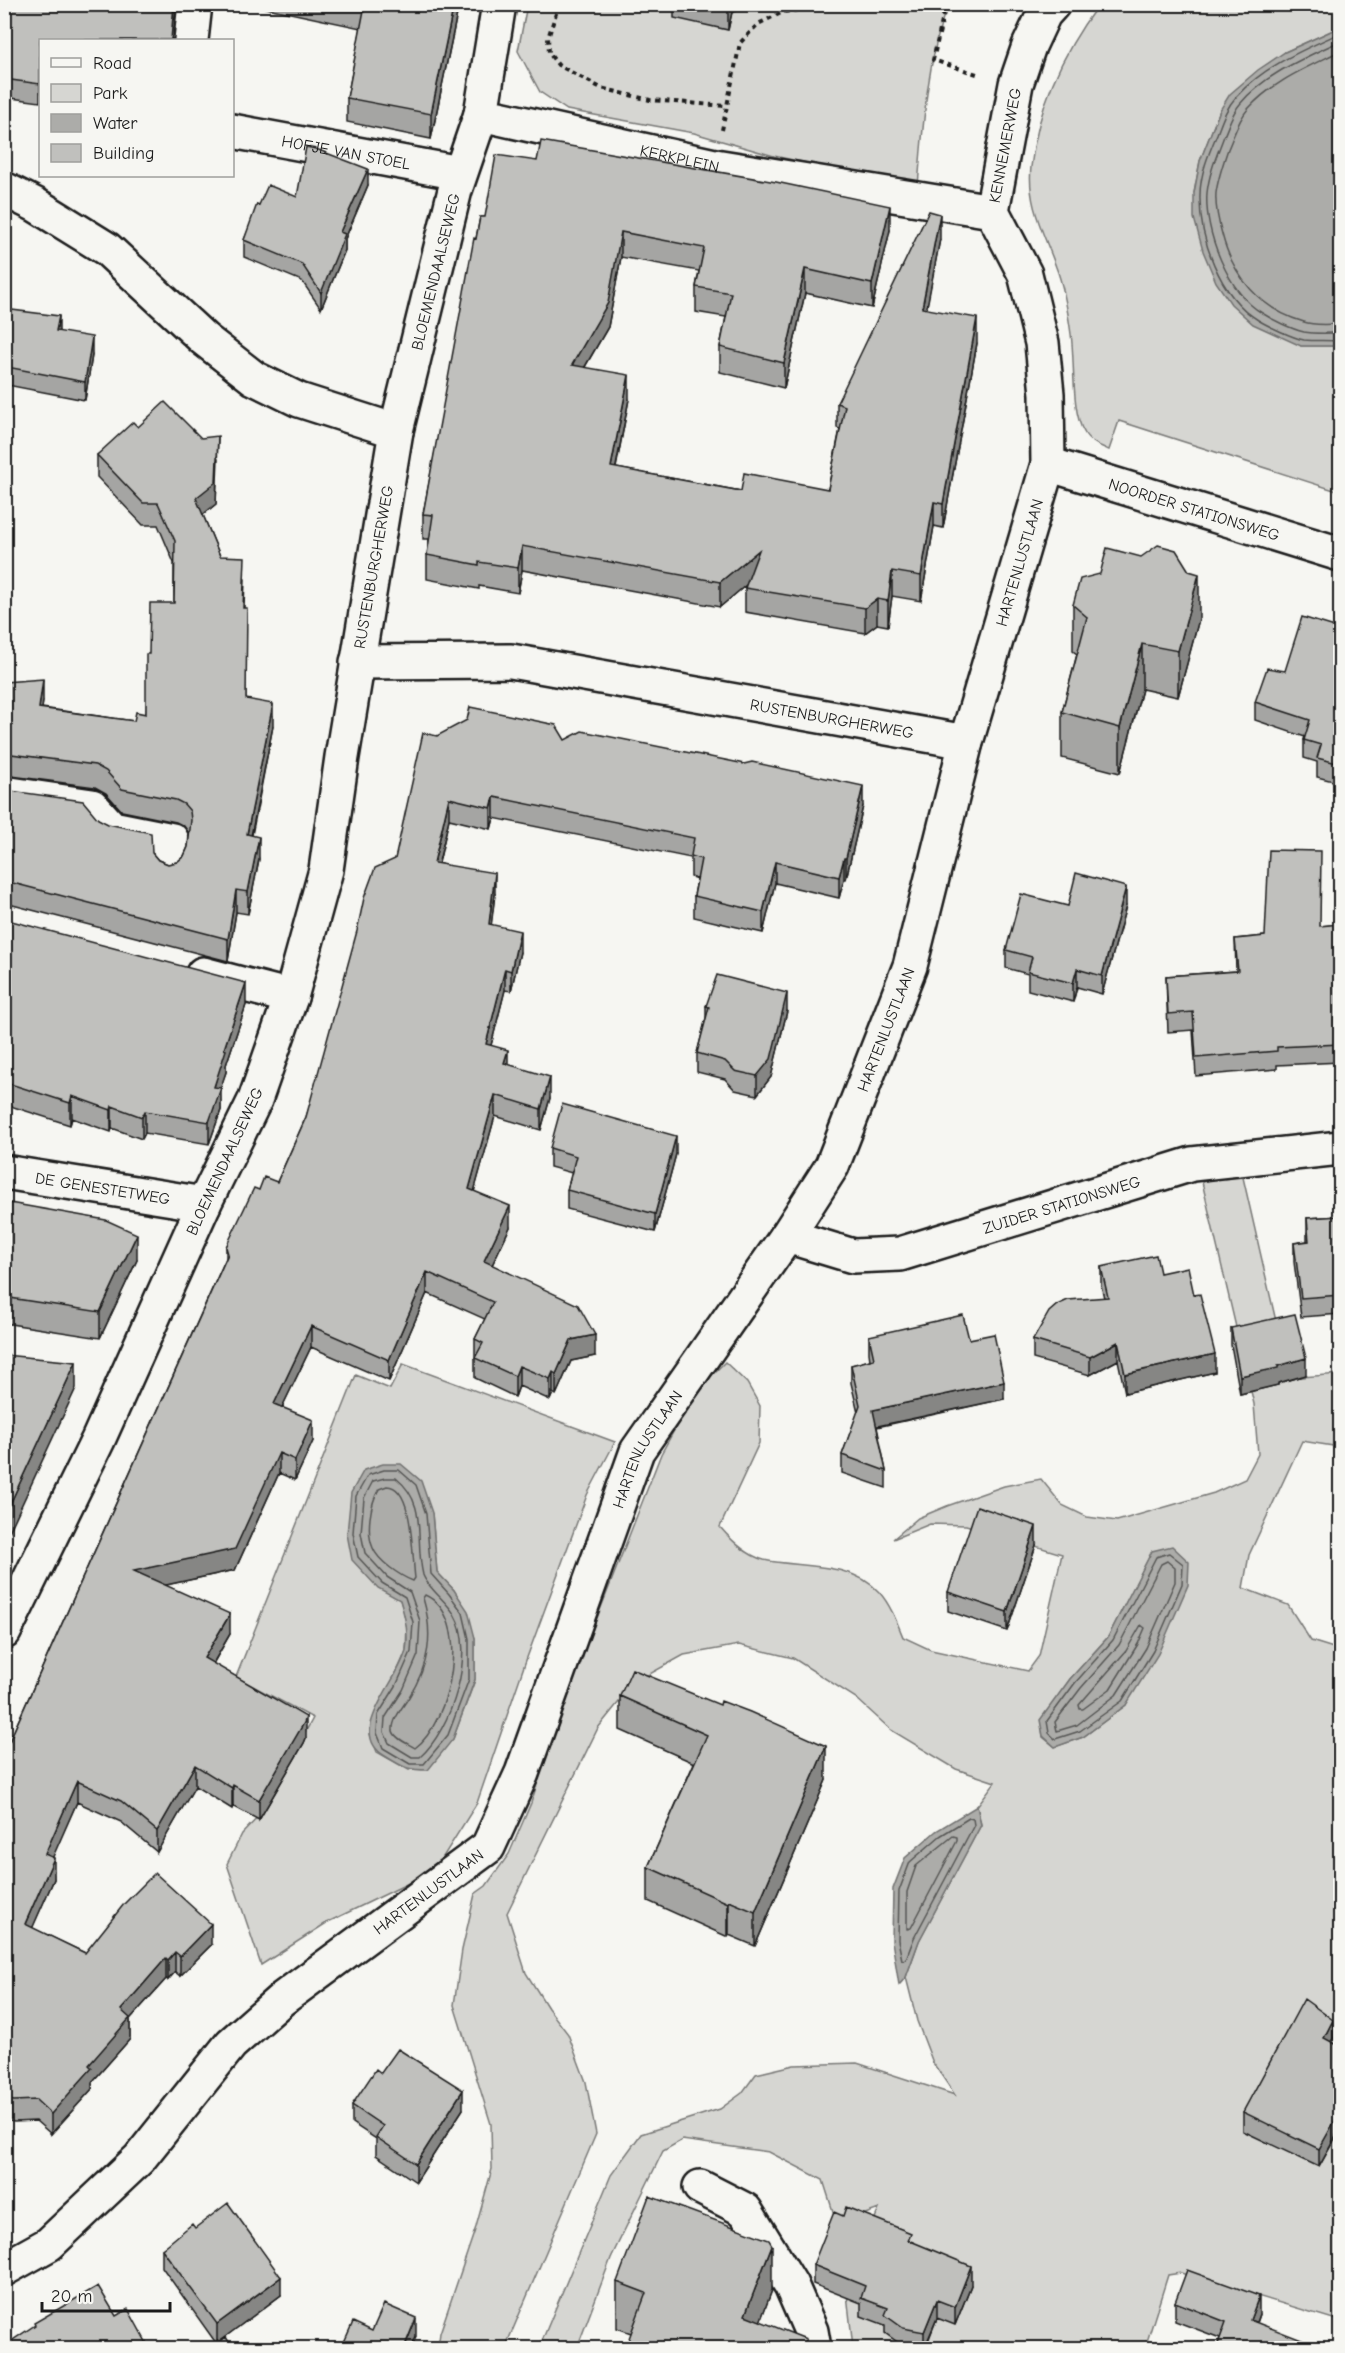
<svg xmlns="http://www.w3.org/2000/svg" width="1345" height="2353" viewBox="0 0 1345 2353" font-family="'Comic Neue',sans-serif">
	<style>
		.green { fill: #d6d6d2; stroke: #797977; stroke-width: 1.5; fill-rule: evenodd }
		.water { fill: #acaca9; stroke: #727271; stroke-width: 1.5 }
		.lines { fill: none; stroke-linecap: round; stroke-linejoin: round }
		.shore { stroke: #565654; stroke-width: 1.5 }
		.minor-casing { stroke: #1c1c1c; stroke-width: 38 }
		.path { stroke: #1c1c1c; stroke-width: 4; stroke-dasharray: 4.5 4.5; stroke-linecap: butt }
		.minor { stroke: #f6f6f2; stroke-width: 33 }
		.wall { fill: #a5a5a3; stroke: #1c1c1c; stroke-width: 1.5 }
		.shaded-wall { fill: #868684; stroke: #1c1c1c; stroke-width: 1.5 }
		.building { fill: #c0c0bd; stroke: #1c1c1c; stroke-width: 1.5 }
		.labels { text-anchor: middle; stroke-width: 5; stroke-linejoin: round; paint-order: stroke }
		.street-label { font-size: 16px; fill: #1c1c1c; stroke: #f6f6f2 }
	</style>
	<rect width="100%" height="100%" fill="#f6f6f2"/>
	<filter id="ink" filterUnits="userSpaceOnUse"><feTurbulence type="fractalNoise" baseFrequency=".0167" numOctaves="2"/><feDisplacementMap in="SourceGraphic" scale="12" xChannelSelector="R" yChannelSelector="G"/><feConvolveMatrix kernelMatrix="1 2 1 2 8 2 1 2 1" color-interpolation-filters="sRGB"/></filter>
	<g filter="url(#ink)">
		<path class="green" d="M527,5H947C927,64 923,124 918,186L774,156L694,133L567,110L540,92L518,51Z
			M1098,5H1340V27L1285,52L1220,110L1200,161L1194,193L1301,346H1340V492L1119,421L1109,450C1100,446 1089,442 1084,432C1071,412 1075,360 1071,334C1068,312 1064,287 1056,267C1044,233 1027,205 1031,167C1038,107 1062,53 1098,5Z
			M1242,1173L1289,1378L1340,1374V1447L1302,1441L1249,1555L1243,1588L1288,1605L1311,1641L1340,1650V2321L1181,2273L1168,2275L1145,2348H853L846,2285L879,2209L837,2224L823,2180L769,2152L682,2140L663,2151L611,2258L577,2348H539L611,2175L641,2134L720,2109L742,2093L756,2074L794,2065L857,2063L955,2095L933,2063L917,2021L906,1977L919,1941L981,1825L977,1806L995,1782L956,1769L891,1730L856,1698L793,1658L739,1645L684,1655L635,1682L598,1728L507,1913L526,1973L548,2008L568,2034L586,2082L596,2134L505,2348H438L440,2333L476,2227L492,2169L491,2124L454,2005L462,1950L475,1894L486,1886L509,1854L531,1803L563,1705L661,1454L696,1391L725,1362L747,1383L760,1406L759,1443L720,1527C732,1541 746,1555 764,1560C801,1568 851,1561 879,1592C890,1604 897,1622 903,1637L931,1650L1028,1671L1039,1656L1062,1554L966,1525L930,1524L893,1539L918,1518L947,1506L1004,1486L1041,1479L1062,1505L1087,1517L1117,1521L1214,1493L1245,1479L1258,1454L1254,1404L1202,1182ZM1152,1552L1126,1705L1083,1737L1055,1747L1043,1737L1041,1720L1070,1679L1108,1637Z
			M403,1364L615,1442L587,1495L525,1663L477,1803L443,1857L415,1880L328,1922L261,1965L227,1864L242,1834L261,1814L313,1718L236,1677L356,1375L390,1389ZM432,1513L437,1572L454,1590L475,1638V1680L453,1739L409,1770L377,1752L370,1734L406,1651L407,1622L400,1600Z"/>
		<path class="water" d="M1340,27V346H1301L1253,324L1231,304L1216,282L1203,251L1194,218V193L1200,161L1220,110L1230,94L1258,70L1285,52Z
			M383,1464H401L421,1481L432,1513L437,1572L454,1590L468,1611L475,1638V1679L453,1739L428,1770C405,1770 404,1767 385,1756C344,1732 400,1680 406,1650C409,1633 405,1617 400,1600L378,1588L352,1560L347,1534L351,1493L364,1470Z
			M1172,1546L1189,1562L1188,1585L1158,1654L1126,1705L1083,1737L1055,1747L1043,1736L1040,1720L1070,1679L1108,1637L1152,1551Z
			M977,1806L981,1825L919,1941L906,1977L899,1985L892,1941L893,1889L905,1858L936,1831Z"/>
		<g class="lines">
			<path class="shore" d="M1340,33C1303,50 1264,66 1236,97C1226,108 1222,121 1217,134C1209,153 1200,174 1200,195C1199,238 1219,296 1258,320C1268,326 1293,338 1304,340C1316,341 1328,340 1340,341
				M1340,41C1305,58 1266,73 1240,104C1232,113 1229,125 1224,136C1217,155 1209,173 1207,193C1204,231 1228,293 1262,313C1273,320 1291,329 1304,332C1315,334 1329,333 1340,333
				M1340,51C1308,67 1273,81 1248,109C1238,120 1234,136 1228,149C1223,164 1218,178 1216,193C1215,207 1218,220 1222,234C1233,277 1260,309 1304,322C1315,326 1329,324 1340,324
				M384,1470H399L416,1485L426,1514L431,1574L449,1594L463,1613L469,1639V1679L448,1735L424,1764H410L383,1748L377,1733L378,1715L396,1686L411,1652L413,1622L405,1597L382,1583L358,1557L353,1533L356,1496L368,1475Z
				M385,1478H396C429,1505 414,1539 423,1575C427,1587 447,1602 454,1614C477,1652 451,1730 420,1757H412L389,1743L384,1732L385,1718L403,1690L418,1655L420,1621L410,1592L387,1577L365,1553L361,1533L364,1498L373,1481Z
				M387,1486C414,1486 412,1558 415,1578L413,1581C400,1576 378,1561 373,1548C366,1532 370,1504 379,1489Z
				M1169,1553L1183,1564L1182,1584L1153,1651L1122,1701L1080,1731L1055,1739L1049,1733L1047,1721L1075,1683L1113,1640L1156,1557Z
				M1167,1561L1175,1568V1582L1146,1648L1116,1695L1077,1725L1057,1731L1055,1722L1081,1688L1119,1645L1161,1564Z
				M425,1595C474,1617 450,1723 415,1748C409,1744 395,1739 393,1731C392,1719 403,1707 409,1697C429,1665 434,1635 423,1598Z
				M1141,1625L1145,1628L1138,1644L1110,1689L1083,1709H1080L1079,1705L1126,1651Z
				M969,1818L973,1819L974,1825L914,1938L906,1959L902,1960L898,1940L899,1891L910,1862L940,1836Z
				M953,1836L957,1837V1841L911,1928L907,1929V1892L916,1866Z"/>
			<defs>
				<g id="minor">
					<path id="s1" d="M499,4L481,114L715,166L992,211"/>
					<path d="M191,40L195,4"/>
					<path id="s2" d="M232,131L460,173"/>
					<path d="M4,189L36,205L107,249L204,339L254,378L299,400L396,431L342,757L326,870L291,997L255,1100L204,1204L98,1440L4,1632"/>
					<path id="s3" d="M396,431L455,190L481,114"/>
					<path id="s4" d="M1048,464L1340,554"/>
					<path id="s5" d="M357,662L511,661L966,742"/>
					<path d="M4,793L92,806L112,828L172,840L169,867"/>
					<path d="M203,974L291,997"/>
					<path id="s6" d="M4,1172L204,1204"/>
					<path id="s7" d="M787,1236L853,1256L900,1254L1192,1164L1340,1148"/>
					<path d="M700,2187L745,2210L791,2285L811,2331L814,2348"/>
					<path id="s8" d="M4,2269L49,2244L139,2159L231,2044L282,1999L488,1847L522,1773L637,1451L787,1236L832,1166L910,966L966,742L1048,464L1047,394L1042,343L1025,274L992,211L1016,84L1029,46L1044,14L1053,4"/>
				</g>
			</defs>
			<use href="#minor" class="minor-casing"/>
			<path class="path" d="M559,4L548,38L549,53L558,65L601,88L650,100L726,106
				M946,4L933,60L980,75
				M722,130L740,43L758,24L783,12L810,9L816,4"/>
			<use href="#minor" class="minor"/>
		</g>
		<path class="wall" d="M4,4H176L173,40H40V102L4,97Z
			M248,4H459L431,139L347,122V98L361,28Z
			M674,4H756L732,12L728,30L674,18Z
			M368,185L345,239V250L321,309L302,281L244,257V240L259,205L297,197Z
			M480,217L890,230L872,308L805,293L784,388L720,372V347L726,317L696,312V287L699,271L621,257L608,327L585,367L629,399L616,468L741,491L828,489L840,429L837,428V403L940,239L926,309L977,343L943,528L934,526L921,601L892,596L888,626L877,624L865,633L745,612V588L746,585L720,607L522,570L518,593L479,586V589L427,579V555L429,539H423V514L476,239Z
			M4,309L59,332L92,355L85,400L7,385V373H4Z
			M138,427L218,459L216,504L203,515L220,556L245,579L244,608L246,699L273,726L252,835L259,859L248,914L236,912L228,961L9,904H4V790L98,819L152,853L158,860L168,864L177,862L184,856L188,847L189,833L184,826L176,822L122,811L106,793L95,787L4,775V682L43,701L42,708L134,721L146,714L149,654L174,603V563L158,525H143L97,477V455Z
			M1073,605L1199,619L1178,697L1142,689L1120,773L1062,758V712L1077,654L1073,651Z
			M1338,635L1341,636V783L1317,777V762L1304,758V740L1305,737L1255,720V702L1285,671Z
			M437,736L565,740L863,806L846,879H844L839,898L775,883L763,933L694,917V896L697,879L691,877V858L494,818L491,829L449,819L439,863L495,894L491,924L520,952L511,991L505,990L491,1045L508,1064L550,1098L541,1130L495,1116L474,1191L510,1227L492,1265L595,1356L571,1361L556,1395L553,1393L550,1400L519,1386L515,1397L475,1378V1339L485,1319L427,1293L389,1381L311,1347L282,1407L313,1441L295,1480L279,1473L235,1570L165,1585L230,1634L213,1664L306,1738L304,1743L259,1820L233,1806L232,1809L195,1786L157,1852L121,1822L77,1802L52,1857L54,1879L32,1928L85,1953L211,1945L180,1976L175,1972L168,1980L166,1979L130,2019V2039L92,2082V2089L51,2134L36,2121L14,2122L4,2120V1753L226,1258V1247L259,1190L277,1182L306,1117L395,859Z
			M1068,906H1126L1102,994L1077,987L1073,1002L1028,990V974L1006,968V950Z
			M4,919L246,1005L226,1065V1072L220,1088L221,1110L209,1144L145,1133L142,1139L112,1128L111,1132L72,1118L70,1125L4,1104Z
			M1340,924L1341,1062L1277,1065V1069L1196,1076L1193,1030L1168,1032L1166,976L1236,971L1235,939L1265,936L1320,926Z
			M706,1006L787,1011L771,1077L757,1095L735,1090L725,1079L697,1072V1053L706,1018Z
			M550,1148L676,1154L655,1232L567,1209V1190L572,1173L550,1167Z
			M4,1202L137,1260L100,1338L4,1323Z
			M1341,1216V1314L1301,1317L1294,1262V1243L1307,1241V1218Z
			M1101,1267L1160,1273L1194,1295L1215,1372L1125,1393L1118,1360L1090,1375L1033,1359V1340L1104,1298L1101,1285Z
			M1231,1328L1306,1375L1278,1383V1385L1240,1394L1231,1345Z
			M869,1336L969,1339L1004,1399L877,1427L886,1471V1488L842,1473V1455L858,1412L851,1383V1365L870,1360L869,1353Z
			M1036,1545L1007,1631L948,1611V1592Z
			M1341,1585V1619L1336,1618V1600Z
			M620,1696L826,1780L755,1946L729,1935L728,1937L648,1901V1867L694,1763L620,1730Z
			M1333,2038L1332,2042L1341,2047V2128L1319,2167L1243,2131V2112Z
			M381,2073L463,2109L416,2182L376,2155V2139L352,2123V2105Z
			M843,2216L911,2242L971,2285L955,2325L937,2318L925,2349H915L903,2346L885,2333V2325L861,2316V2303L813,2284V2265Z
			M195,2228L281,2295L216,2343L162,2267V2249Z
			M617,2282L772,2290L760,2321L806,2349L631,2333L617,2328Z
			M1175,2302L1259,2314L1256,2323L1317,2349H1218V2344L1220,2338L1175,2321Z"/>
		<path class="shaded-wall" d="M174,4H176L173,40H171Z
			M454,4H459L431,139V114Z
			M728,4H756L732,12L728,30Z
			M368,169V185L345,239V250L321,309V293L340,232Z
			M890,206V230L872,308V284Z
			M940,214V239L922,333V308Z
			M621,232V257L608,327L572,389V365Z
			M805,269V293L784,388V363Z
			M59,316V335L56,331Z
			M977,318V343L943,528V504Z
			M92,337V355L85,400V382Z
			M629,375V399L611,492V467Z
			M218,436L216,504L196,520V498Z
			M934,502V526L921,601V576Z
			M522,546V570L518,593V568Z
			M759,550V574L720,607V582Z
			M892,571V596L888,626V601Z
			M1199,574V619L1178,697V651Z
			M877,599V624L865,633V608Z
			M1142,644V689L1120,773V728Z
			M43,679V701L39,730V708Z
			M273,704V726L247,856V834Z
			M863,786V806L846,879V858Z
			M494,797V818L491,829V808Z
			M449,798V819L434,883V863Z
			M259,837V859L248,914V892Z
			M844,858V879L839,898V877Z
			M775,862V883L763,933V912Z
			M495,873V894L489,944V924Z
			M1126,887V906L1102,994V976Z
			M236,890V912L228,961V939Z
			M520,931V952L511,991V971Z
			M505,969V990L486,1065V1044Z
			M1077,969V987L1073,1002V983Z
			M246,983V1005L226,1065V1072L214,1108L221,1088V1110L209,1144V1122L214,1087L224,1049Z
			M787,993V1011L771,1077L757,1095V1076Z
			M508,1050V1070L504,1063Z
			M550,1077V1098L541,1130V1109Z
			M495,1095V1116L469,1210V1189Z
			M72,1096V1118L70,1125V1103Z
			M112,1106V1128L111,1132V1110Z
			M145,1111V1133L142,1139V1117Z
			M676,1136V1154L655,1232V1214Z
			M510,1206V1227L484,1282V1261Z
			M137,1234V1260L100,1338V1312Z
			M427,1272V1293L389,1381V1360Z
			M311,1326V1347L274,1424V1404Z
			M595,1335V1356L571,1361L556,1395V1374L571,1340Z
			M1118,1342V1360L1090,1375V1357Z
			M1215,1354V1372L1125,1393V1374Z
			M1306,1358V1375L1278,1383V1385L1240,1394V1376Z
			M76,1362V1388L4,1543V1517Z
			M519,1366V1386L515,1397V1376Z
			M553,1372V1393L550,1400V1379Z
			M1004,1382V1399L873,1427V1410Z
			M313,1420V1441L295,1480V1460Z
			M279,1453V1473L235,1570L134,1592V1571Z
			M1036,1526V1545L1007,1631V1612Z
			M230,1614V1634L204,1679V1658Z
			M306,1717V1738L304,1743L259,1820V1800Z
			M826,1746V1780L755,1946V1912Z
			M195,1765V1786L157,1852V1831Z
			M77,1781V1802L45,1875V1854Z
			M233,1785V1806L232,1809V1788Z
			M54,1858V1879L25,1945V1924Z
			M729,1901V1935L728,1937V1903Z
			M211,1924V1945L180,1976V1956Z
			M175,1952V1972L168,1980V1960Z
			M166,1958V1979L130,2019V2039L92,2082V2089L51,2134V2114L89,2065L121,2010Z
			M1333,2020V2038L1324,2056V2038Z
			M463,2090V2109L416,2182V2164Z
			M1340,2110V2128L1319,2167V2149Z
			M772,2245V2290L750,2349L745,2315Z
			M971,2266V2285L955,2325V2307Z
			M281,2277V2295L217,2343V2324Z
			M1259,2296V2314L1250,2339V2320Z
			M937,2300V2318L924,2349V2332Z
			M416,2318V2337L411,2349H404Z
			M806,2339V2349H802Z"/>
		<path class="building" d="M4,4H174L171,40H40V84L4,79Z
			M364,4H454L431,114L347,98L365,5Z
			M541,141L776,182L890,206L872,284L805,269L784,363L720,347L731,293L696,287L704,248L621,232L608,303L572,365L629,375L611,467L741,491L744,473L828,489L845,406L837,403L929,211L940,214L922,308L977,318L943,504L934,502L921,576L892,571L888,601L877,599L865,608L745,588L759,550L720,582L522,546L518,568L479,562V565L427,555L433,515L423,514L474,238L476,239L480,217H485L496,155L537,161Z
			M306,147L316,149L368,169L340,232L345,234L321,293L302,264L244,240L257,204L259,205L268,185L297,197Z
			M4,309L59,316L56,331L92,337L85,382L7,367L9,355L4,354Z
			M165,402L201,438L218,436L216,482L196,498L220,556L245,557L243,608H247L246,699L273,704L247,834L259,837L248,892L236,890L228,939L9,882H4V790L83,801L98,819L108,824L151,833L152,853L158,860L168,864L177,862L184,856L188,847L191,820L190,811L184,804L176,800L122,789L106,771L95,765L4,753V682L43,679L39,708L134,721L136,712L146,714V654H149L150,603H174L175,541L158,503H143L97,455L133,422L138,427Z
			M1158,545L1176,550L1189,571L1199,574L1178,651L1142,644L1120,728L1062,712L1087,617L1073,605L1080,579L1100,574L1107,548L1141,557Z
			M1302,617L1338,628L1336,634L1341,636V764L1317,758L1321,745L1304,740L1310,720L1255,702L1267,668L1285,671Z
			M470,707L556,725L565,740L582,731L735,762L744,764L752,762L863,786L846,858H844L839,877L775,862L763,912L694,896L701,859L691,856L694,838L494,797L491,808L449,798L434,863L495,873L489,924L520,931L511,971L505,969L486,1044L508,1050L504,1063L550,1077L541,1109L495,1095L469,1189L510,1206L484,1261L578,1305L595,1335L571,1340L556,1374L553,1372L550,1379L519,1366L515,1376L475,1358L483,1343L475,1339L493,1302L427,1272L389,1360L311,1326L274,1404L313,1420L295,1460L279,1453L235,1549L134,1571L230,1614L204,1658L306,1717L304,1723L259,1800L233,1785L232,1788L195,1765L157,1831L121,1801L77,1781L45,1854L54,1858L25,1924L85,1953L124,1904L155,1873L211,1924L180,1956L175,1952L168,1960L166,1958L121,2010L130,2018L89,2065L92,2068L51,2114L36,2100L14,2101L4,2099V1753L228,1254L226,1247L254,1188L259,1190L264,1177L277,1182L306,1117L357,931L364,898L375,868L395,859L423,733L437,736L467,720Z
			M1269,850L1321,851L1320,926L1340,924L1341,1044L1277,1047V1051L1196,1058L1193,1012L1168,1014L1166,976L1238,971L1235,939L1265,936Z
			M1076,873L1126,887L1102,976L1077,969L1073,983L1028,972L1032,957L1006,950L1021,894L1068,906Z
			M4,919L246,983L224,1049L226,1050L214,1087L221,1088L209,1122L145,1111L142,1117L112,1106L111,1110L72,1096L70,1103L4,1082Z
			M717,975L787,993L771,1059L757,1076L735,1071L725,1061L697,1053L709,1007L706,1006Z
			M562,1104L676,1136L655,1214L567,1190L576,1156L550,1148Z
			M4,1202L106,1220L137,1234L100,1312L4,1297Z
			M1341,1216V1295L1301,1298L1294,1243L1309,1241L1307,1218Z
			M1156,1255L1160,1273L1188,1267L1194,1295L1200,1294L1215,1354L1125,1374L1118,1342L1090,1357L1033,1340L1049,1312L1057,1305L1068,1300L1108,1297L1101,1267Z
			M1295,1314L1306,1358L1278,1366V1368L1240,1376L1231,1328Z
			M963,1315L969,1339L994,1334L1004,1382L873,1410L886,1471L842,1455L860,1405L851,1365L874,1359L869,1336Z
			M4,1355L76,1362L4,1517Z
			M977,1506L1036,1526L1007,1612L948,1592Z
			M1341,1585V1601L1336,1600Z
			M632,1669L720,1705L721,1701L750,1712L826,1746L755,1912L729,1901L728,1903L648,1867L707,1735L620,1696Z
			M1304,1999L1333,2020L1324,2038L1341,2047V2110L1319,2149L1243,2112Z
			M398,2049L463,2090L416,2164L376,2137L383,2126L352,2105L376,2069L381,2073Z
			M649,2196L769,2240L772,2245L745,2315L806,2339L802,2349H625L646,2293L617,2282Z
			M228,2203L281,2277L217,2324L162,2249L192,2224L195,2228Z
			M846,2207L911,2233L908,2240L971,2266L955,2307L937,2300L924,2332L903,2328L885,2315L888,2308L861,2298L865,2286L813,2265L834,2212L843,2216Z
			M1187,2270L1259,2296L1250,2320L1317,2346L1316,2349H1227L1218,2344L1226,2322L1175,2302Z
			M98,2286L116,2316L128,2309L150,2349H4V2346L35,2325L34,2323Z
			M384,2304L416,2318L404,2348L405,2349H341L353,2322L372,2331Z
			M226,2337L233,2349H206Z"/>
	</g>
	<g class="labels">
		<g class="street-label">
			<text dy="6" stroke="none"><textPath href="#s8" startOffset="2481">KENNEMERWEG</textPath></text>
			<text dy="6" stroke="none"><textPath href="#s2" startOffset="116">HOFJE VAN STOEL</textPath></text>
			<text dy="6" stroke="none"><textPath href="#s1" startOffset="315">KERKPLEIN</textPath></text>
			<text dy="6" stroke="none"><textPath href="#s3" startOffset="164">BLOEMENDAALSEWEG</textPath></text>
			<text dy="6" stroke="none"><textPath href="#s4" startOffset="153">NOORDER STATIONSWEG</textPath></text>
			<text dy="6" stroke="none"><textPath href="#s8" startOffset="2048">HARTENLUSTLAAN</textPath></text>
			<text transform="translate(373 567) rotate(-80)" y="6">RUSTENBURGHERWEG</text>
			<text dy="6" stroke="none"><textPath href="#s5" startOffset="480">RUSTENBURGHERWEG</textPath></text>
			<text dy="6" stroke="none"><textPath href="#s8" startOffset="1562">HARTENLUSTLAAN</textPath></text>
			<text transform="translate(224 1161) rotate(-65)" y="6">BLOEMENDAALSEWEG</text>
			<text dy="6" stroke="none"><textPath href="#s6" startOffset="100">DE GENESTETWEG</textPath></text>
			<text dy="6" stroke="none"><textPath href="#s7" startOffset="285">ZUIDER STATIONSWEG</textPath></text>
			<text dy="6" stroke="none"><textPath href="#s8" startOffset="1076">HARTENLUSTLAAN</textPath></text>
			<text dy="6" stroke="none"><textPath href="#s8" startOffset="572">HARTENLUSTLAAN</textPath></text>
		</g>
	</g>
	<rect width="1345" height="2353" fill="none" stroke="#f6f6f2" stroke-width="24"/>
	<rect x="12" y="12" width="1321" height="2329" fill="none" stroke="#1c1c1c" stroke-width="2" filter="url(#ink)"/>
	<rect x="39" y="39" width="195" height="138" fill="#f6f6f2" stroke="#9f9f9c" stroke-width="1.5"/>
	<rect x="51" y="58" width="30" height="9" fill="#f6f6f2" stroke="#9f9f9c" stroke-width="1.5"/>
	<text x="93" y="69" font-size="18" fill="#1c1c1c">Road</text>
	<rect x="51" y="84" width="30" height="18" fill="#d6d6d2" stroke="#9f9f9c" stroke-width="1.5"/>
	<text x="93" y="99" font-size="18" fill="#1c1c1c">Park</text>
	<rect x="51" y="114" width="30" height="18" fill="#acaca9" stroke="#9f9f9c" stroke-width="1.5"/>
	<text x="93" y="129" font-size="18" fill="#1c1c1c">Water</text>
	<rect x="51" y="144" width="30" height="18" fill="#c0c0bd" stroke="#9f9f9c" stroke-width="1.5"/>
	<text x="93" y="159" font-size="18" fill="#1c1c1c">Building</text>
	<path d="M42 2302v9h128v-9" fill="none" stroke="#1c1c1c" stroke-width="3"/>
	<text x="51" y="2302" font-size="18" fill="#1c1c1c" stroke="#f6f6f2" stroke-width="4.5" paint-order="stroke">20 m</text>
</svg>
